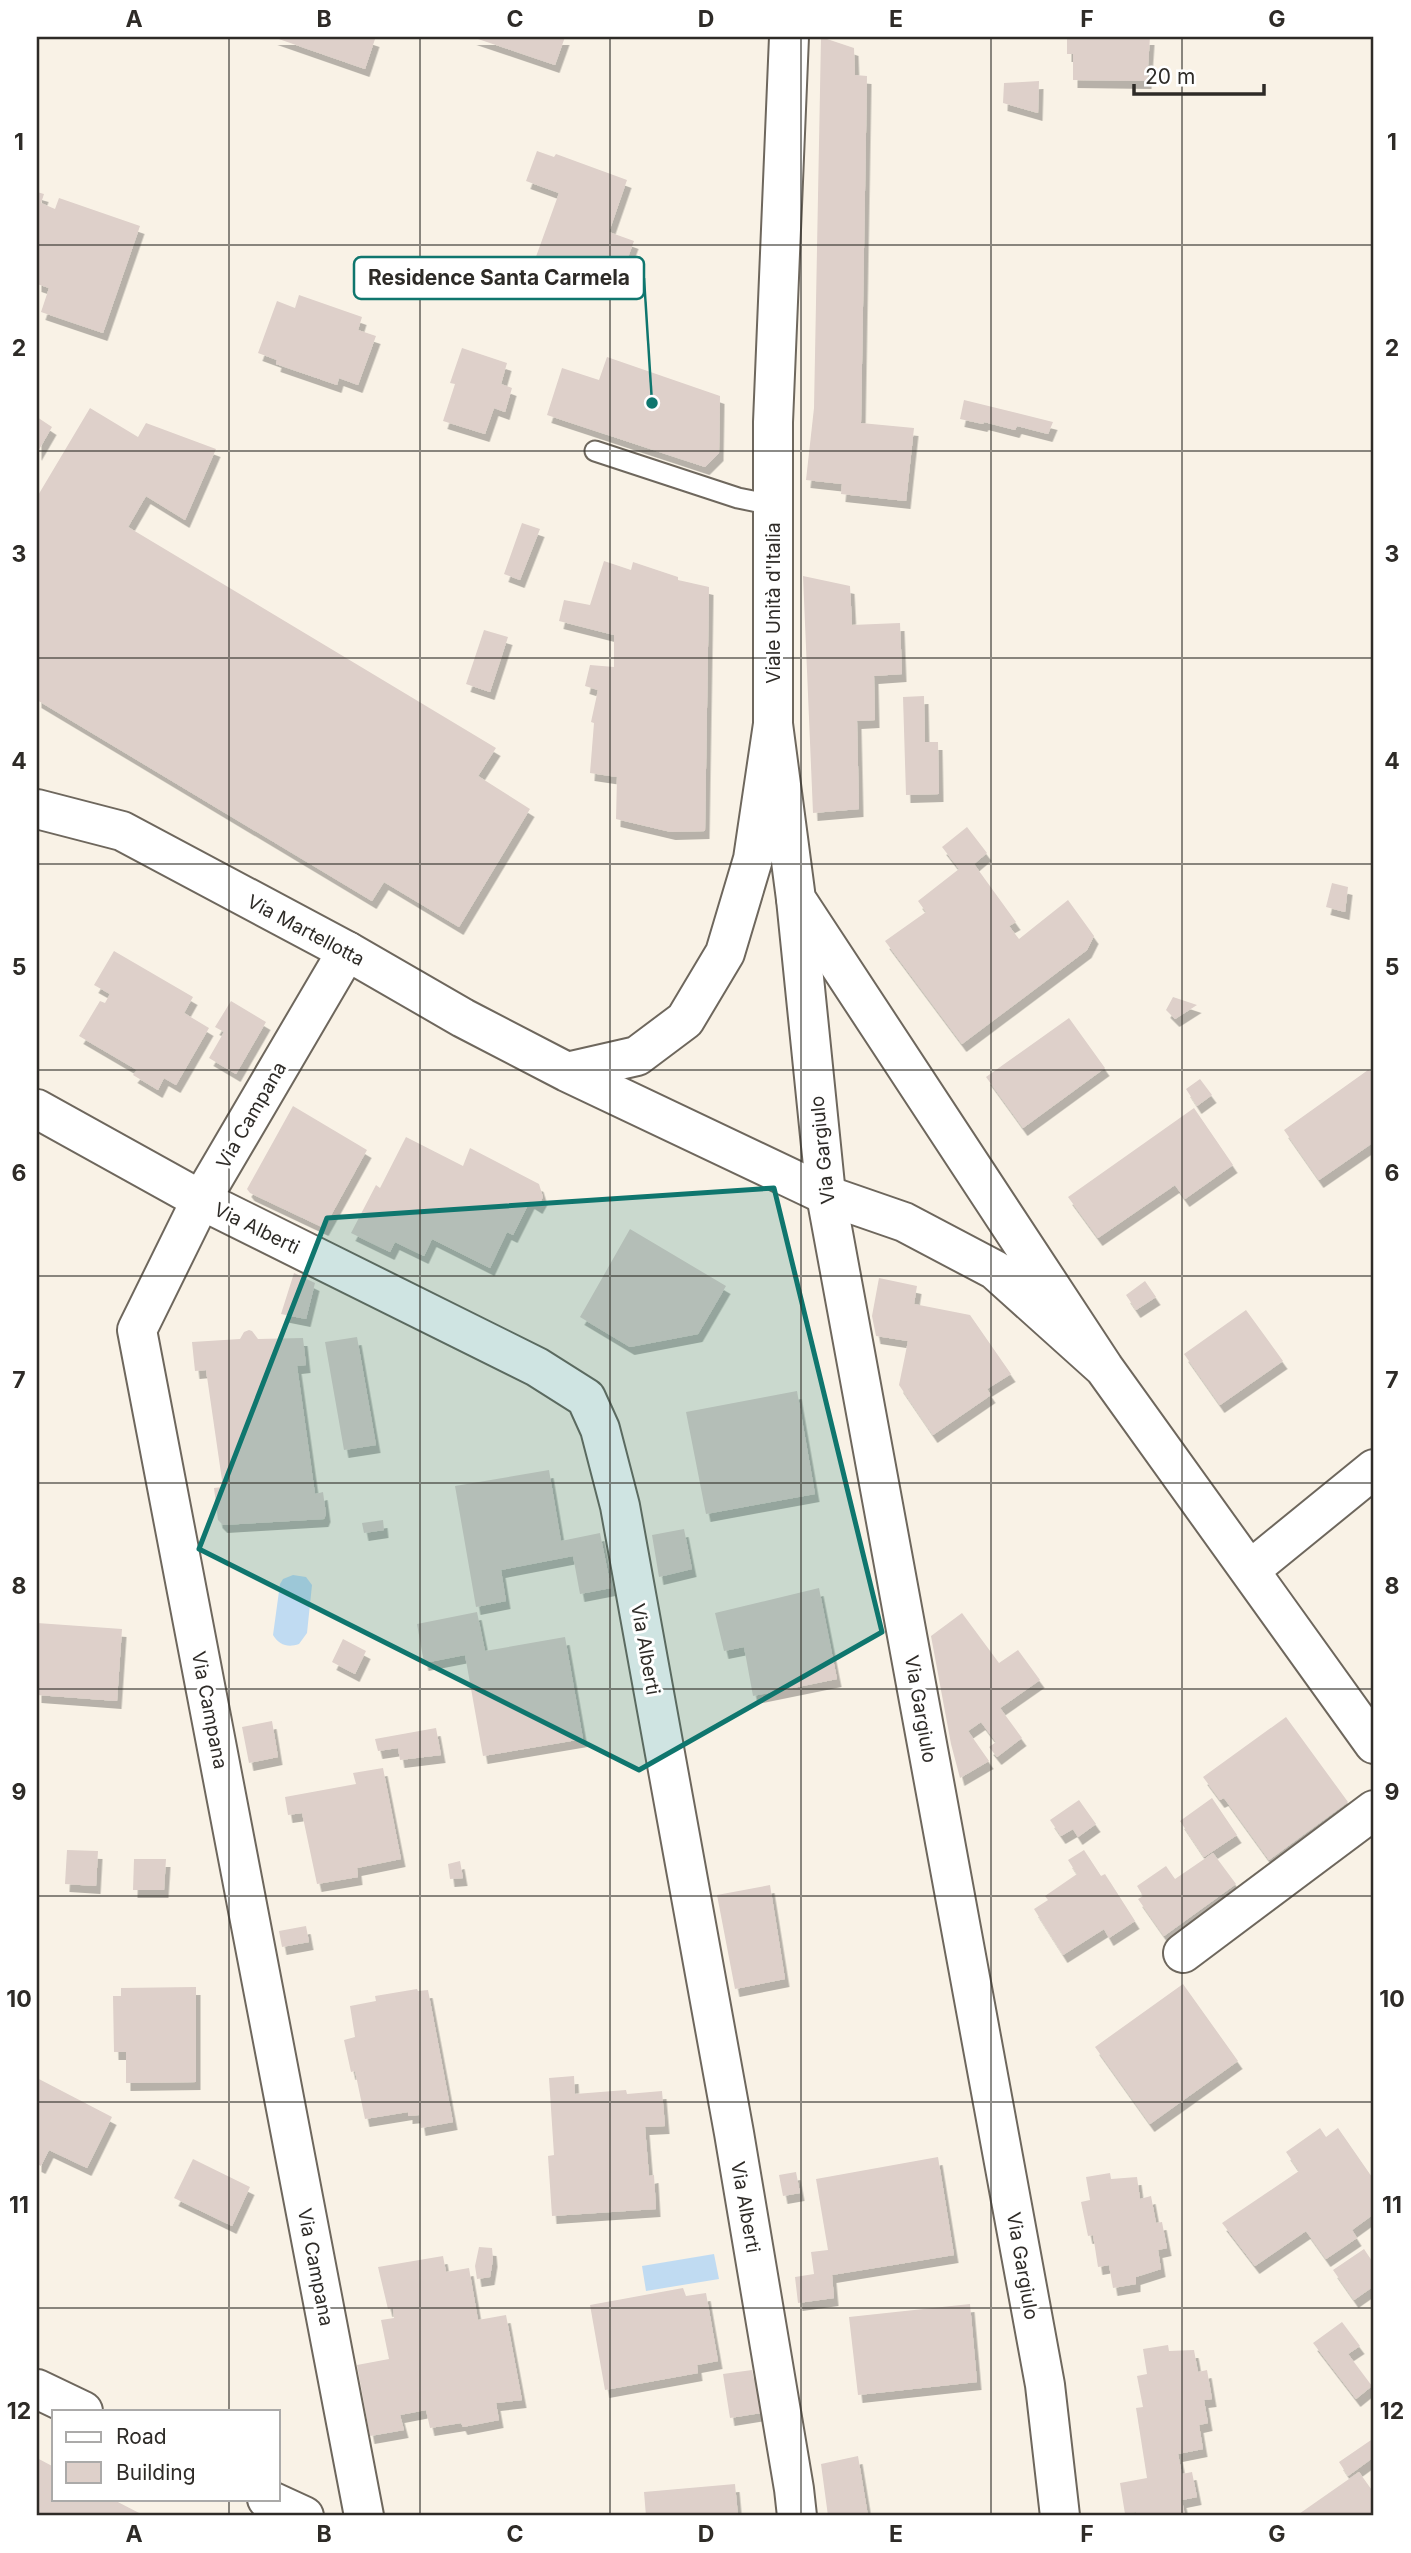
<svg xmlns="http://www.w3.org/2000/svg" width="1411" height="2553" viewBox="0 0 1411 2553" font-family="Inter,sans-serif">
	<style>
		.water { fill: #c0dbf2 }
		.building { fill: #ded0ca; filter: url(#shadow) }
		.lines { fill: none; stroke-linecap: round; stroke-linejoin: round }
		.lane-casing { stroke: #6e675d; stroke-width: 23 }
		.street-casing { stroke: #6e675d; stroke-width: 42 }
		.secondary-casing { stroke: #6e675d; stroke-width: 42 }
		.lane { stroke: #fff; stroke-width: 19 }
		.street { stroke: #fff; stroke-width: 38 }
		.secondary { stroke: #fff; stroke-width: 38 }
		.marked { fill: #0f766e; fill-opacity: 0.2; stroke: #0f766e; stroke-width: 5; stroke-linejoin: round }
		.grid { fill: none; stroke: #2e2b27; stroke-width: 2; stroke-opacity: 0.55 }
		.labels { text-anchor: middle; stroke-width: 6; stroke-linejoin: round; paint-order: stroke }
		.street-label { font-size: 19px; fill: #2e2b27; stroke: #fff }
		.leader { fill: none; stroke: #0f766e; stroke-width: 2.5 }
		.callout-dot { fill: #0f766e; stroke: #fff; stroke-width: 2.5 }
		.callout { fill: #fff; stroke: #0f766e; stroke-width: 2.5 }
		.callout-label { font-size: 21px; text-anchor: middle; font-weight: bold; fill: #2e2b27 }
		.neatline { fill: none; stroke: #2e2b27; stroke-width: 2.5 }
		.grid-label { font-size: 23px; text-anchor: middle; font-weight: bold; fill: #2e2b27 }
	</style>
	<defs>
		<filter id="shadow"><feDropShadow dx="4.5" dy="8" stdDeviation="0" flood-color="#0004"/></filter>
	</defs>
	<rect width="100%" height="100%" fill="#f9f2e6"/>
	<path class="water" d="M293,1575L306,1577L312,1585L307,1633L299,1644C288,1648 279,1645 273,1635L280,1584L283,1579Z
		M714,2254L719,2279L646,2291L642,2266Z"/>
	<path class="building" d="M273,37H369L375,39L365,69Z
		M472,37H565L555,65Z
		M821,37L854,48L855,75L867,76L861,423L914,428L906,501L841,494L842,484L806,480L814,408Z
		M1067,37H1150L1147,81L1073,80V54H1067Z
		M1039,81L1038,113L1003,103L1004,83Z
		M537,151L554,157L556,154L627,180L609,232L634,241L619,282L565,262L560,276L533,265L559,193L526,181Z
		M37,192L44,194L41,203L55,209L59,198L140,226L103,333L41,312L49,288L37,284Z
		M299,295L362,317L358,330L376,336L358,385L339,378L337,385L276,364L277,360L258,353L277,301L295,308Z
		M462,348L507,363L501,384L512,388L505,412L494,408L485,434L443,421L455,384L450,383Z
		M607,357L720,396L719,453L705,467L547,415L562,368L599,380Z
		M964,400L1053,422L1048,434L1017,426L1015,430L984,422L983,424L960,419Z
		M90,408L138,437L146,423L216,449L185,520L146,496L128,527L496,748L478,776L530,809L459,927L384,882L372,901L37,700V497Z
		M37,417L52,427L37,453Z
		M522,523L540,529L520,580L504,574Z
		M604,561L631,570L633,562L678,577V580L709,587L705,831L671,832L616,819L617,777L590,773L594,723L591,722L598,690L585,686L590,665L614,667V635L559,621L564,600L590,605Z
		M803,576L850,586L852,625L900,623L902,674L874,676L875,720L857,721L859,809L813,813Z
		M484,630L508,637L490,692L466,684Z
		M924,696L925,742H938L939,794L906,795L903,697Z
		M967,827L987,853L974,864L1016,922L1009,926L1019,939L1068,900L1094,936L1087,950L962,1044L885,941L926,912L918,901L959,869L942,847Z
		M1332,883L1348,887L1345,912L1326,907Z
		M114,951L193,997L184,1013L209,1028L176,1085L164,1078L158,1090L133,1075L137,1070L79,1036L100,1001L105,1003L110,994L94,985Z
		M1173,997L1197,1005L1175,1019L1166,1010Z
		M231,1001L266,1022L236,1074L209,1058L224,1032L215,1027Z
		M1069,1018L1105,1068L1023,1128L986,1077Z
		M1368,1070L1374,1073V1142L1319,1180L1284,1130Z
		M1200,1079L1212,1095L1197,1106L1186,1089Z
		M293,1106L367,1150L324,1228L250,1193L247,1189Z
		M1194,1108L1233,1165L1185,1199L1175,1185L1098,1238L1068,1197Z
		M406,1137L463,1166L470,1148L539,1184L543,1197L538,1206L530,1201L513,1235L507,1232L490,1268L432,1239L424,1256L395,1242L390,1252L351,1233L376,1185L380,1188Z
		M630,1229L726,1286L698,1334L630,1347L580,1317Z
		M294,1273L315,1283L306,1319L281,1314Z
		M879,1278L917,1286L914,1304L970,1315L1011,1374L987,1389L991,1395L933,1435L899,1385L908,1341L876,1336L872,1316Z
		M1145,1281L1156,1297L1136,1310L1126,1295Z
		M1246,1310L1283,1361L1220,1405L1184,1354Z
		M249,1330L252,1331L258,1339L303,1338L306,1365L297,1366L315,1494L323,1492L326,1514L324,1519L223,1525L218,1520L214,1488L223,1487L206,1370L195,1371L192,1342L240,1339L244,1332Z
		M357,1337L376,1445L344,1450L325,1342Z
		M797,1391L815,1494L706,1514L686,1412Z
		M549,1470L561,1541L600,1533L611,1588L580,1594L573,1556L501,1570L506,1601L476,1607L455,1486Z
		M383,1520L384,1530L364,1533L362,1523Z
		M684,1529L692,1569L659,1577L652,1535Z
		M819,1588L837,1679L753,1696L744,1647L724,1651L715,1613Z
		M477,1612L485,1651L565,1637L583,1739L483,1756L465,1655L424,1663L417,1624Z
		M962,1613L999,1663L1018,1650L1040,1680L1000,1708L1022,1738L997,1757L989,1747L996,1742L981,1722L968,1731L989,1761L960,1778L951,1744L931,1636Z
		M37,1623L122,1629L117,1701L37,1695Z
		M343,1639L366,1651L355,1674L332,1662Z
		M1286,1717L1348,1802L1269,1860L1224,1798L1220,1800L1203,1777Z
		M272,1721L278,1757L249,1763L242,1727Z
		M436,1728L441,1755L400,1760L398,1748L378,1751L375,1739Z
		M383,1768L401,1859L357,1868L358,1877L317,1884L302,1813L288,1815L285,1797L356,1784L353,1773Z
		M1212,1798L1237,1835L1204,1857L1180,1821Z
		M1079,1800L1096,1824L1078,1837L1073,1829L1061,1836L1050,1820Z
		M67,1850L98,1851L96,1886L65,1884Z
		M1084,1850L1101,1876L1105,1874L1135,1921L1109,1938L1104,1929L1063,1955L1034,1909L1048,1900L1045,1896L1077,1874L1068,1860Z
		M1213,1853L1236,1884L1164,1936L1138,1899L1143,1896L1137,1886L1166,1866L1175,1879Z
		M134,1859H166L164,1890H133Z
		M460,1861L463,1878L450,1879L448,1864Z
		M770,1885L785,1979L735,1989L717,1895Z
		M306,1926L309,1942L282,1947L279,1931Z
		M1183,1984L1238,2061L1150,2124L1095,2047Z
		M196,1987V2082L126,2083V2052H114L113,1996H121V1988Z
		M417,1989L418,1991L428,1990L453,2122L421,2128L419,2115L408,2116V2112L365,2119L355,2071L351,2072L344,2040L355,2037L350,2006L376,2001L375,1996Z
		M574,2076L575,2094L626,2090L627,2094L662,2091L665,2126L645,2127L649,2176L654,2175L656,2209L552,2216L548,2156L554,2155L549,2078Z
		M37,2078L112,2117L87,2168L49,2150L41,2166L37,2164Z
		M1320,2128L1326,2137L1338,2128L1374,2180V2214L1352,2230L1357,2238L1326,2259L1306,2231L1255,2266L1222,2223L1299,2171L1286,2152Z
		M938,2157L954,2255L832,2275L834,2298L798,2303L795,2277L814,2274L811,2252L828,2250L816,2179Z
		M193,2159L250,2187L232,2226L174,2198Z
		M796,2172L800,2193L783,2196L779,2175Z
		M1110,2173L1111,2179L1137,2177L1140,2199L1151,2196L1156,2223L1162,2222L1167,2248L1158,2250L1161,2269L1136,2277V2284L1113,2288L1109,2265L1098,2267L1093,2235L1088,2236L1081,2202L1090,2200L1086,2177Z
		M479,2247L492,2248L493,2259L490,2277L477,2279L475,2266Z
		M1364,2249L1374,2264V2286L1354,2300L1333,2270Z
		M443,2256L446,2272L469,2268L478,2320L506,2315L522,2400L496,2403L499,2420L463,2427L461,2423L430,2428L426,2410L400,2415L404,2430L370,2436L357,2365L389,2359L381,2320L394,2318L393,2308L388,2309L378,2267Z
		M683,2288L686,2296L706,2293L718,2361L697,2365L698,2373L605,2390L590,2305Z
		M970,2304L977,2382L858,2395L849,2317Z
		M1342,2322L1360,2346L1348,2354L1372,2386L1356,2399L1313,2343Z
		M1168,2345L1169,2351L1194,2350L1198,2372L1207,2370L1212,2399L1204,2400L1208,2423L1199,2425L1203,2449L1178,2454L1182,2474L1192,2472L1197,2497L1182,2500L1185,2516H1137L1136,2512L1125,2514L1120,2483L1147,2478L1136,2408L1143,2407L1137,2376L1147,2374L1143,2349Z
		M752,2370L761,2413L730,2418L723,2374Z
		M1374,2438V2457L1348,2476L1339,2462Z
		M858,2456L868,2516H828L821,2464Z
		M37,2458L54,2467V2499H112L145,2516H37Z
		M1359,2472L1374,2493V2516H1296Z
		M735,2484L738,2516H646L644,2492Z"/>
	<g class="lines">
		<defs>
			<path id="lane" d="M595,451L738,498L773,505"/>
			<path id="street" d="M796,899L826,1195L1045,2385L1060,2516
				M347,951L201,1200L137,1330L364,2516
				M37,1109L201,1200L537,1367L586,1398L600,1429L620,1506L734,2133L794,2489L797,2516
				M1250,1570L1374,1469
				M1183,1953L1374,1810
				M37,2389L83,2411
				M267,2499L304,2516"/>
			<path id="secondary" d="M773,724L796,899L1104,1368L1374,1744
				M37,809L122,831L347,951L463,1018L567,1072L826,1195L904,1222L995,1270L1104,1368
				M567,1072L637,1056L685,1020L725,953L753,859L773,724V422L789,37"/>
		</defs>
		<use href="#lane" class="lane-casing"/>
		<use href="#street" class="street-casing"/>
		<use href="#secondary" class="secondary-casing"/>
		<use href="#lane" class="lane"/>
		<use href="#street" class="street"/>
		<use href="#secondary" class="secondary"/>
	</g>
	<path class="marked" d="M774,1188L882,1632L639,1770L199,1549L327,1218Z"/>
	<path class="grid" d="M229,37V2411M420,37V2516M610,37V2516M801,37V2516M991,37V2516M1182,37V2516M37,245H1374M37,451H1374M37,658H1374M37,864H1374M37,1070H1374M37,1276H1374M37,1483H1374M37,1689H1374M37,1896H1374M37,2102H1374M37,2308H1374M229,2499V2516"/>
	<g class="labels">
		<g class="street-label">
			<text transform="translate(773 603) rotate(-90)" y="7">Viale Unità d'Italia</text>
			<text transform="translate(306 930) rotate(28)" y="7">Via Martellotta</text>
			<text transform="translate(251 1115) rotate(-60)" y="7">Via Campana</text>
			<text transform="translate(822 1150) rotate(-96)" y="7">Via Gargiulo</text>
			<text transform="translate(257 1228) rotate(26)" y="7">Via Alberti</text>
			<text transform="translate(646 1649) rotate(80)" y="7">Via Alberti</text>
			<text transform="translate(921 1709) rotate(80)" y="7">Via Gargiulo</text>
			<text transform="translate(210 1710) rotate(79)" y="7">Via Campana</text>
			<text transform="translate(746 2207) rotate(80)" y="7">Via Alberti</text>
			<text transform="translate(1023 2266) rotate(80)" y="7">Via Gargiulo</text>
			<text transform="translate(316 2267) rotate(79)" y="7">Via Campana</text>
		</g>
	</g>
	<path class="leader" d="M652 403L644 278"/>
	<circle class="callout-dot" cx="652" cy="403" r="7"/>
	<rect class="callout" x="354" y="257" width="290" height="42" rx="7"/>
	<g class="callout-label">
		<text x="499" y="285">Residence Santa Carmela</text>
	</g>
	<rect width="1411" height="2553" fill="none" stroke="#ffffff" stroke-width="77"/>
	<rect x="52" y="2410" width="228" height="91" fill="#ffffff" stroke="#abaaa9" stroke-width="2"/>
	<rect x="66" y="2432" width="35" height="10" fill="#ffffff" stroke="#abaaa9" stroke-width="2"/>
	<text x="116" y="2444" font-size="21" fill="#2e2b27">Road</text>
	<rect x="66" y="2462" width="35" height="21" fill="#ded0ca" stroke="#abaaa9" stroke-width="2"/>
	<text x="116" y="2480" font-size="21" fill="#2e2b27">Building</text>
	<path d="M1134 84v10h130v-10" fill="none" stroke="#2e2b27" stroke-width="3.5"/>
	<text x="1145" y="84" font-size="21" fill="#2e2b27" stroke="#ffffff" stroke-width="5" paint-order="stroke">20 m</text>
	<rect x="38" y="38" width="1334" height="2476" class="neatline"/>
	<g class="grid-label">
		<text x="134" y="27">A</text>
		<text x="324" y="27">B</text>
		<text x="515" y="27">C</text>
		<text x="706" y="27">D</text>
		<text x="896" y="27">E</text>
		<text x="1087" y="27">F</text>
		<text x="1277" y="27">G</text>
		<text x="19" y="150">1</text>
		<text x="1392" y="150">1</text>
		<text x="19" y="356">2</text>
		<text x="1392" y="356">2</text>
		<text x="19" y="562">3</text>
		<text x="1392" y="562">3</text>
		<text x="19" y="769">4</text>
		<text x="1392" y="769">4</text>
		<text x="19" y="975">5</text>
		<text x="1392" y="975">5</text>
		<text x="19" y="1181">6</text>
		<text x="1392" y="1181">6</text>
		<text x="19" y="1388">7</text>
		<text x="1392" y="1388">7</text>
		<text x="19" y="1594">8</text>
		<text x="1392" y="1594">8</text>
		<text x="19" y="1800">9</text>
		<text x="1392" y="1800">9</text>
		<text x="19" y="2007">10</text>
		<text x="1392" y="2007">10</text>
		<text x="19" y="2213">11</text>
		<text x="1392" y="2213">11</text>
		<text x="19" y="2419">12</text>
		<text x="1392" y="2419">12</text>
		<text x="134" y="2542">A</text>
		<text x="324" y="2542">B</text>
		<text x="515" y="2542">C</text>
		<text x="706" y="2542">D</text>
		<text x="896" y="2542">E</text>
		<text x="1087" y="2542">F</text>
		<text x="1277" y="2542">G</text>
	</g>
</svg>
